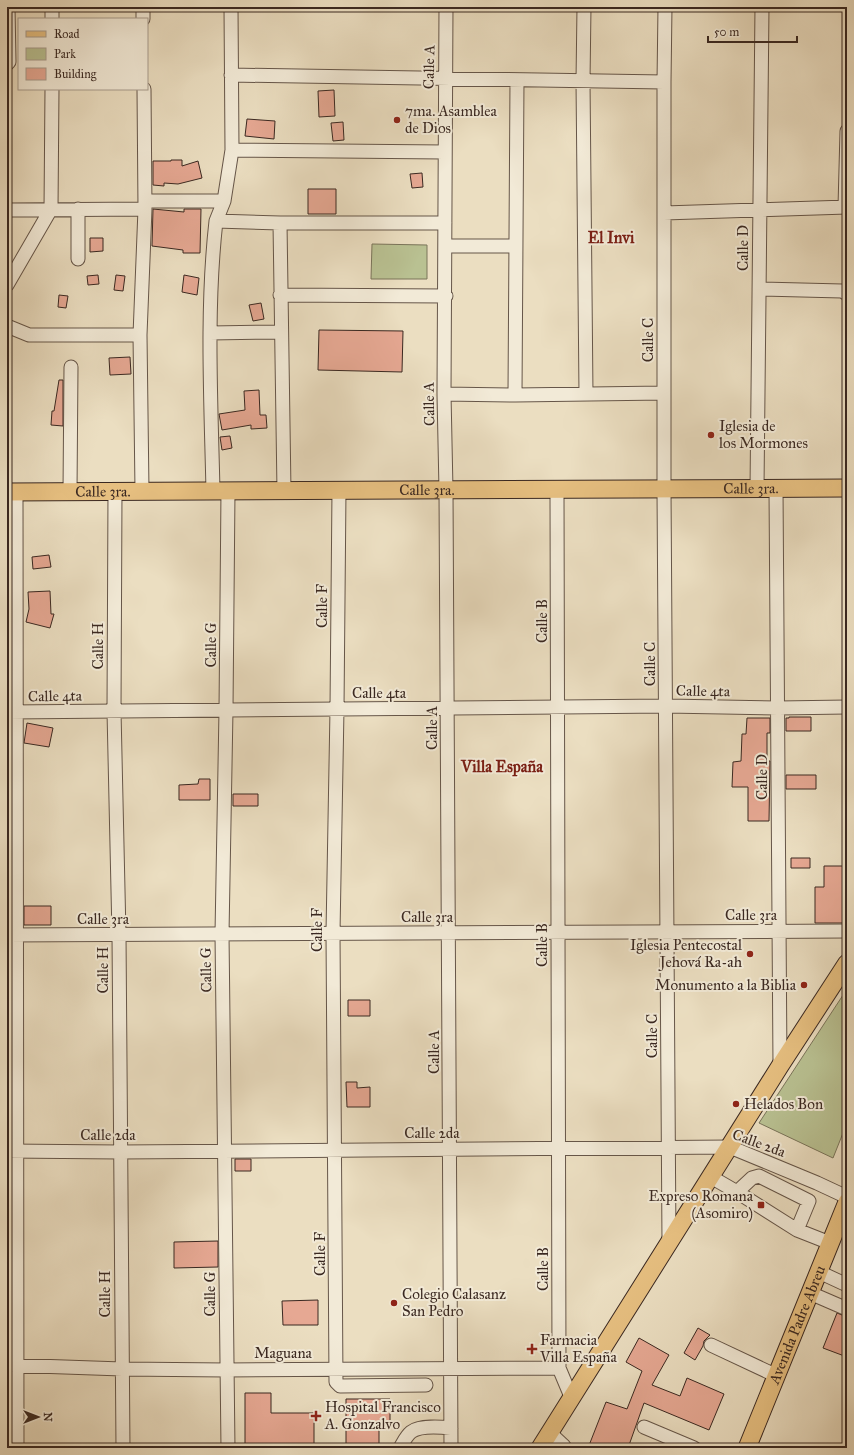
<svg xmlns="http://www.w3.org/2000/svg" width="854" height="1455" viewBox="0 0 854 1455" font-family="'IM FELL Great Primer',serif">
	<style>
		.green { fill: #b9c192; stroke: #7a745a }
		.building { fill: #e6a893; stroke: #3a2821 }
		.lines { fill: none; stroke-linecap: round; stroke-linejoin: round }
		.minor-casing { stroke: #665649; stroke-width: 15 }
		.major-casing { stroke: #3a2821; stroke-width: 19 }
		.minor { stroke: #f2ead7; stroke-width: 13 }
		.major { stroke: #e6bf80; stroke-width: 17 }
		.poi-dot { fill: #8f2418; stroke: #f2ead7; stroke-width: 1.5 }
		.labels { text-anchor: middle; stroke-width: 4; stroke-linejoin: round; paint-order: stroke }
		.street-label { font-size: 15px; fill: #3a2821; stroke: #f2ead7 }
		.poi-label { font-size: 15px; fill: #3a2821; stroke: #f2ead7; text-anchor: start }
		.neighbourhood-label { font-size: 16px; font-weight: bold; fill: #7a1f14; stroke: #f2ead7 }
	</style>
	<rect width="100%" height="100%" fill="#ebdec1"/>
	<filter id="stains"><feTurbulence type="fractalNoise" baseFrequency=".005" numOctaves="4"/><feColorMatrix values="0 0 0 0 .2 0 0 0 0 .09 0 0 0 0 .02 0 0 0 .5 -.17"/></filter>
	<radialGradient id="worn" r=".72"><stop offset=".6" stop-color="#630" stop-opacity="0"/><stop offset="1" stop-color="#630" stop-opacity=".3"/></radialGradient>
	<path class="green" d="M372,244L427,245V279H371Z
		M847,989V1123L833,1158L759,1123Z"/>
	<path class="building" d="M334,90L335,116L319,117L318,91Z
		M247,119L275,121L274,139L245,136Z
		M343,122L344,140L333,141L331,123Z
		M171,160H182V166L198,161L202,178L178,184L164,183V186L153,185V161H171Z
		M422,173L423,187L412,188L410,174Z
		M308,189H336V214H308Z
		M153,209L184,212V209H201L200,253H183V250L152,246Z
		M90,238H103V251L90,252Z
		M98,275L99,284L88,285L87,276Z
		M116,275L125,276L123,291L114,290Z
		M184,275L199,278L197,295L182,292Z
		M59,295L68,296L66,308L58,307Z
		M261,303L264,319L253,321L249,305Z
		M319,330L403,331L402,372L318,370Z
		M130,357L131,374L110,375L109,358Z
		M59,380H63V426L51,425L52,411H54Z
		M259,390L260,415H266L267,428L251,429V425L222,430L219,414L245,410L244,391Z
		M230,436L232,448L222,450L220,437Z
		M49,555L51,567L33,569L32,557Z
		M50,591L51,614H54L50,628L26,622L29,609L28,592Z
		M789,717H811V731H786V718H789Z
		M747,718H770V733H767V761H770L769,821H748V787H732L733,762L741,761L742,734H746Z
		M27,723L53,728L49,747L24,743Z
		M786,775H816V789H786Z
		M199,779H210V800H179V785L198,784Z
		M233,794H258V806H233Z
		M791,858H810V868H791Z
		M824,866H847V923H815V887H824Z
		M24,906H51V925H24Z
		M348,1000H370V1016H348Z
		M346,1082H357V1088L370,1087V1107H347Z
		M235,1159H251V1171H235Z
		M218,1241V1267L174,1268V1242Z
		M318,1300V1325H283L282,1301Z
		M837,1313L847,1317V1357L823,1348Z
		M698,1328L710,1335L704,1341L703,1346L695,1360L684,1353Z
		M639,1338L669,1355L652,1385L680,1396L687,1378L724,1394L709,1430L644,1403L628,1448H588L606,1402L627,1409L642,1371L626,1362Z
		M245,1393H271V1413H314V1448H245Z
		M346,1399H390V1426H379V1448H346Z"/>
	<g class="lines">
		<defs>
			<path id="minor" d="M143,7V19
				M446,7L444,394L446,490L451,1448
				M584,7L583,81L586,394
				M52,19V7
				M7,64L9,62L8,7
				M231,75L664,82L665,7
				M664,82V489L669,1243
				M232,150L445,152
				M145,201H224
				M845,207L847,131
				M78,209V259
				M7,210L145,209
				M664,213L847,207
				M216,221L224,201L232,150L231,7
				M280,223L284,491
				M445,246H516
				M7,285L51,209L52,89
				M759,289L842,291L847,294
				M280,295L446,296
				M7,326L29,335H140
				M210,333L280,332
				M444,394L515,395L664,393
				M515,395L517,80
				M776,488L780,1066
				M757,489L762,7
				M339,490L337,709L333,933L336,1382L340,1386L426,1385
				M557,490L559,1368L572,1399
				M142,491L140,335L145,209L144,89
				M213,491C211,401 206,310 216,221L280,223H445
				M228,491L226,710L222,934L228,1448
				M16,492L17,1448
				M70,492L71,367
				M115,492L114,711L119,935L123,1448
				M9,712L666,706L778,708L847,707
				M7,935L847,931
				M7,1151L120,1152L730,1147L817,1183L847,1197
				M711,1177L737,1192L797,1230L830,1243
				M737,1192L752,1178L759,1176L809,1201L797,1230
				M819,1272L847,1285
				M810,1293L847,1309
				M711,1345L777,1376
				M7,1365L122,1369L226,1370L559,1368
				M644,1427L694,1448
				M550,1433L564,1446V1448
				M400,1448C403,1443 406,1436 411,1432C420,1425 441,1427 451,1428"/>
			<g id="major">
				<path id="s1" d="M7,492L847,488"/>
				<path d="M540,1448L780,1066L847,963"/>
				<path id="s2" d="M747,1448L847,1202"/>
			</g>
		</defs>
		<use href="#minor" class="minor-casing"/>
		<use href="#major" class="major-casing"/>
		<use href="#minor" class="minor"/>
		<use href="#major" class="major"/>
	</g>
	<g class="poi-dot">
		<circle cx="397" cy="120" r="4"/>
		<circle cx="711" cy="435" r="4"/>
		<circle cx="750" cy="954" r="4"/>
		<circle cx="804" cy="985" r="4"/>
		<circle cx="736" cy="1104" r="4"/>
		<rect x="757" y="1201" width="8" height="8" rx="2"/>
		<circle cx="394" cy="1303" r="4"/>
		<path d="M530 1343h4v4h4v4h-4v4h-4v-4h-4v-4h4z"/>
		<path d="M314 1410h4v4h4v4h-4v4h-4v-4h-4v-4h4z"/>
	</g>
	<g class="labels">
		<g class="street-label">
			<text transform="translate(429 67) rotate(-89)" y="5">Calle A</text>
			<text transform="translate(743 248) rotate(-90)" y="5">Calle D</text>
			<text transform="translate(648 340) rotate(-90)" y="5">Calle C</text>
			<text transform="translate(429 404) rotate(-91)" y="5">Calle A</text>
			<text dy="5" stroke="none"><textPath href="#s1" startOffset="744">Calle 3ra.</textPath></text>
			<text dy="5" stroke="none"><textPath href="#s1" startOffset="420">Calle 3ra.</textPath></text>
			<text dy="5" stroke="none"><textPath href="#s1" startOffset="96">Calle 3ra.</textPath></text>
			<text transform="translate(322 606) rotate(-90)" y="5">Calle F</text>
			<text transform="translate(542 621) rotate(-90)" y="5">Calle B</text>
			<text transform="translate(211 645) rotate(-90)" y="5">Calle G</text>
			<text transform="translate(98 646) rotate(-90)" y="5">Calle H</text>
			<text transform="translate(650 664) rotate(-90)" y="5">Calle C</text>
			<text transform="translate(703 691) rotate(1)" y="5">Calle 4ta</text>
			<text x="379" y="698">Calle 4ta</text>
			<text transform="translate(55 696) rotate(-1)" y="5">Calle 4ta</text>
			<text transform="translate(432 728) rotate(-90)" y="5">Calle A</text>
			<text transform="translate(762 777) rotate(-90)" y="5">Calle D</text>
			<text x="751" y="920">Calle 3ra</text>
			<text x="427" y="922">Calle 3ra</text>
			<text x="103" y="924">Calle 3ra</text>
			<text transform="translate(317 930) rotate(-90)" y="5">Calle F</text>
			<text transform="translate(542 945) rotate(-90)" y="5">Calle B</text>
			<text transform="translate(103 970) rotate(-90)" y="5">Calle H</text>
			<text transform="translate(206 970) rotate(-91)" y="5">Calle G</text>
			<text transform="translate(652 1036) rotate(-90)" y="5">Calle C</text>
			<text transform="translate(434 1052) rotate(-90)" y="5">Calle A</text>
			<text x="432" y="1138">Calle 2da</text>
			<text x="108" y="1140">Calle 2da</text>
			<text transform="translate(759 1143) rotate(20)" y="5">Calle 2da</text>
			<text transform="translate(320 1254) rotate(-90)" y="5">Calle F</text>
			<text transform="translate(543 1269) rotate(-90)" y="5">Calle B</text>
			<text transform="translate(105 1294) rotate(-90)" y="5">Calle H</text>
			<text transform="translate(210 1294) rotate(-90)" y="5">Calle G</text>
			<text dy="5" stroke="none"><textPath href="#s2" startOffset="133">Avenida Padre Abreu</textPath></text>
			<text x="283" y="1358">Maguana</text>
		</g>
		<g class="poi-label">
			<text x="405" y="116">7ma. Asamblea<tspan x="405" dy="17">de Dios</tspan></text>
			<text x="719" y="431">Iglesia de<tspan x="719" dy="17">los Mormones</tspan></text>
			<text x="742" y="950" text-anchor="end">Iglesia Pentecostal<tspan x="742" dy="17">Jehová Ra-ah</tspan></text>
			<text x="796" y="990" text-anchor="end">Monumento a la Biblia</text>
			<text x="744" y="1109">Helados Bon</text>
			<text x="753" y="1201" text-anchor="end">Expreso Romana<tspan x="753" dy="17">(Asomiro)</tspan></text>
			<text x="402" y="1299">Colegio Calasanz<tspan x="402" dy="17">San Pedro</tspan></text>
			<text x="540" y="1345">Farmacia<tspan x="540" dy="17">Villa España</tspan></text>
			<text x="325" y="1412">Hospital Francisco<tspan x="325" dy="17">A. Gonzalvo</tspan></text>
		</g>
		<g class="neighbourhood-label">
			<text x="611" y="243">El Invi</text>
			<text x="502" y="772">Villa España</text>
		</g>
	</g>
	<rect width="854" height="1455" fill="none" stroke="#ebdec1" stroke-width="24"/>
	<rect x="8" y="8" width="838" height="1439" fill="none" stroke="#3a2821" stroke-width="2"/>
	<rect x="12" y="12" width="830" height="1431" fill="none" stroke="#3a2821"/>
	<rect x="18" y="18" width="130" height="72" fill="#f2ead7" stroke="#a89c8e"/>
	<rect x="26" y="31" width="20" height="6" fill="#e6bf80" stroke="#a89c8e"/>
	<text x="54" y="38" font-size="12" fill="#3a2821">Road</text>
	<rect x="26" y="48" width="20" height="12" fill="#b9c192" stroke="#a89c8e"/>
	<text x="54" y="58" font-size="12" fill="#3a2821">Park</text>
	<rect x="26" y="68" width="20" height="12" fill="#e6a893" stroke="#a89c8e"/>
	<text x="54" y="78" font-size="12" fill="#3a2821">Building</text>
	<g transform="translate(38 1417) rotate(90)" stroke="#f2ead7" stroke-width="3" paint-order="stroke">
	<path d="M0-3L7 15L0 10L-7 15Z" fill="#3a2821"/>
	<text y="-6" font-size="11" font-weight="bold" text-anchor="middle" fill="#3a2821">N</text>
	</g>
	<path d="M708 36v6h89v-6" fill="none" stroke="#3a2821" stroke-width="2"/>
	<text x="714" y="36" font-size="12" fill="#3a2821" stroke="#f2ead7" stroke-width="3" paint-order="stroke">50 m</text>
	<rect width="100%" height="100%" filter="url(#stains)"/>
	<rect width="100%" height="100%" fill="url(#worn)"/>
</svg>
